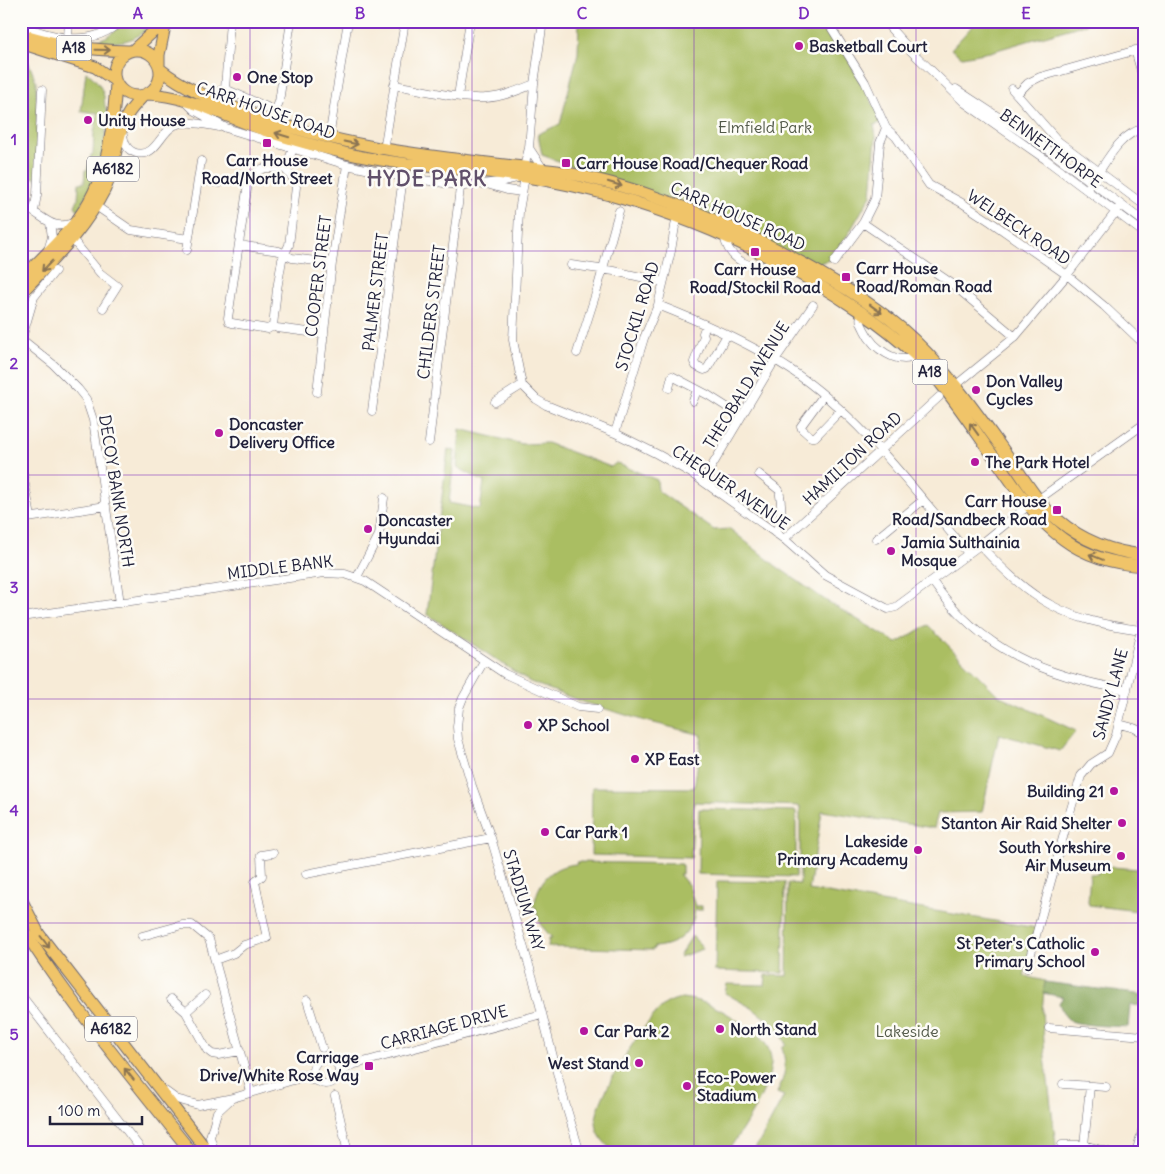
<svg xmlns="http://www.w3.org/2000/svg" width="1165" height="1174" viewBox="0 0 1165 1174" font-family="Delius,sans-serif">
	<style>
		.green { fill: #aabe62; stroke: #66704e }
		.forest { fill: #87a558; stroke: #54644a }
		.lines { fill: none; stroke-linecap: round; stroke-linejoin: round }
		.minor-casing { stroke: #6d6872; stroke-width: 9 }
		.highway-casing { stroke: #6d6872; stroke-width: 13 }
		.minor { stroke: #fff; stroke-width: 8 }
		.highway { stroke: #f0c469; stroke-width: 11 }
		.oneway { stroke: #897352 }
		.grid { fill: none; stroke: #7b2cbf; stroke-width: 1; stroke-opacity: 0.55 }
		.poi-dot { fill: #b5179e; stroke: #fdfcf7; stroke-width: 2 }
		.labels { text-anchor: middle; stroke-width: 5; stroke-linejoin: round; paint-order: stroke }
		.shield { fill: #fdfcf7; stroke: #646373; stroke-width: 1 }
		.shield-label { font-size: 15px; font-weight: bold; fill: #22223b }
		.poi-label { font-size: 16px; font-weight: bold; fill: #22223b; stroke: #fdfcf7; text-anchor: start }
		.street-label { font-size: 16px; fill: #22223b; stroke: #fdfcf7 }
		.park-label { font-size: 16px; fill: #525949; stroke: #fdfcf7 }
		.district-label { font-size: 21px; font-weight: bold; letter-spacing: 1px; fill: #61506b; stroke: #fdfcf7 }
		.neatline { fill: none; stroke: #7b2cbf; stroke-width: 2 }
		.grid-label { font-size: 16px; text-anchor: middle; font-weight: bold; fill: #7b2cbf }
	</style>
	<rect width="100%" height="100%" fill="#fdfcf7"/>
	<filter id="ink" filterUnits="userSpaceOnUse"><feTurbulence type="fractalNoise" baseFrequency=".02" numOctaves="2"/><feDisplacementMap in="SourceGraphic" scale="10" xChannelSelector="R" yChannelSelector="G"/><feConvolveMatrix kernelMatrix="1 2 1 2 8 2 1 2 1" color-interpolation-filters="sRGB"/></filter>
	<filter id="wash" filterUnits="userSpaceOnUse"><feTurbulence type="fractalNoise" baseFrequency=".0096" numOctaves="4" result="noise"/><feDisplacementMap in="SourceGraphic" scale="20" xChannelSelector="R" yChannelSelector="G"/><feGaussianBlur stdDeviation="1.12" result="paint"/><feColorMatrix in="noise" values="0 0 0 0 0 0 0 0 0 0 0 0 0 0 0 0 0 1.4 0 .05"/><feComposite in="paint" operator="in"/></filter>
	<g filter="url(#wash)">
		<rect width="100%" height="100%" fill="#f7ebd7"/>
		<path class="green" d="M128,21H152C138,45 116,42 91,43L106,37Z
			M579,21H827L883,122L874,125L876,137L871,195L849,233L830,260L818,263L787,255L682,207L542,155L538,134L560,124L578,53Z
			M977,21H1096L990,52L962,57L951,49Z
			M21,51L25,54L36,81L38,179L21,174Z
			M86,72C95,78 101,85 104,96C105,103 104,107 108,113L102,162L93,183L78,210L75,206L78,199L79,183H84L85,170H87L91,155L93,154L94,132L98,113L81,111Z
			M460,429L522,444L547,443L611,467L616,463L657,480L658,491L714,530L730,529L776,566L828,602L897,643L928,625L998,695L1076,731L1060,751L999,734L982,812L938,813L934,828L822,811L809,890L1037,928L1024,976L1045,981L1042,1011L1045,1057L1057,1153H752L760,1141L784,1096L777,1093C786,1073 787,1067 782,1047L786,1044L776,1027L752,1008L725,993L727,984L765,985L766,975L787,976L788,883L800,884V806L694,802L691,858L591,855L592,787L694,788L702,735L642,720L583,702L530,682L427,614L448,449L455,451L449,503L480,509L484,482L457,467Z
			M699,809L796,811V877L698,874Z
			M577,862L682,864V874H679L689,886L695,906H702V910H695C693,932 676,946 654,947L653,950L548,947L549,938H552L540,924L535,906H529V902H535C539,879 554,865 577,864Z
			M1099,866L1138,869L1139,866H1141L1137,911L1089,905L1088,902L1090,874H1098Z
			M717,881L785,882L783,973L715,971Z
			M692,936L699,943L703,949L680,957V955Z
			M682,998C703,1000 722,1009 738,1021C750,1029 766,1039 770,1053C778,1078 741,1133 726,1153H615C605,1144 596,1135 596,1121C596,1097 645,1020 664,1005C670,1001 676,999 682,998Z"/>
		<path class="forest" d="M1045,982L1144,995V1006L1130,1005L1128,1027C1115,1026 1079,1026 1069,1020C1064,1016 1061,1009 1059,1003L1063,997L1043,993Z"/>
	</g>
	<g filter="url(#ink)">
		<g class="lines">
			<defs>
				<path id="minor" d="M827,21L865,82L886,128L880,143L875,199L863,223L834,262
					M884,21L910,50L965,103L1045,159L1144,233
					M21,26C56,37 91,49 121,21
					M68,37L69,21
					M1135,50L1144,81
					M394,85C421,89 461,100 486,98C503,97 519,90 534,84
					M225,89L230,21
					M956,89L1050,151L1144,222
					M1012,89L1058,141L1144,205
					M1017,94L1028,83L1040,77L1144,48
					M207,96L225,89L267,107L276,117
					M458,96L470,21
					M185,101L194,110L226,128L347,165L403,177L464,186L499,182L517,178
					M274,114L279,102L291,21
					M886,128L896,137L929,185L962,203L991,222L1067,275L1104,306L1144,344
					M122,131C124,140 125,150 136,153C156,158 160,132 175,125C188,120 206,125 219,127
					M329,138L348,21
					M529,148L543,169
					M384,150L405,21
					M524,167L529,148L534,84L543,21
					M285,169L293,149
					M528,178L524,182L519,211L513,340L522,385L536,399L546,405L615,433L657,454L691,473L784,539L825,575L888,609L896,607L980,545L1029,505
					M198,180L220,183
					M490,185L507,190L522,192
					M1090,185C1106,164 1117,135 1144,128
					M21,206C43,213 50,232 73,223
					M96,206L131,230L188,239
					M34,211L37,195L42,90
					M863,223L951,283L1015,337
					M724,235C728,260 753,274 777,262
					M73,240L100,273L117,286L103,308
					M239,245L279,251L292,258L332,263
					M48,250L52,237L50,223
					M187,250L201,161
					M571,265L614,271L663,282
					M55,271L34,297L22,338L24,341L54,365L78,389L86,399L93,420L120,603
					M658,305C704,323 750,343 791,370C862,418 913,489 968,553
					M862,313C858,319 862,325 865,331C873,348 897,366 916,356
					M706,325L703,333L704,336L694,362L696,366L704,370L707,369L727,335
					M273,326L268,329L232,323L229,322L228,318L248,183C260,164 265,168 285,169
					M273,326L277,289L282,260L289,245L296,187L292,177L285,169
					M273,326L277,328L324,334
					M577,353L597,290L619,211
					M956,385L1015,337L1067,275L1121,205
					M669,388L672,376L708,395L741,416
					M317,392L332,263L347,165
					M823,396L801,426L802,429L811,437H815L841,410
					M693,401L697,390
					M495,402L522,385
					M372,411L403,177
					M615,433L644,338L658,305L671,251L677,214
					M429,442L460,188L459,185
					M21,463L31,517
					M759,474L779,490C782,505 783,519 775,533
					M703,481L775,360L813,305
					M1039,499L1144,424
					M21,519L106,506
					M784,539L939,397
					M876,539L923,500
					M980,545C1033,602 1063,620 1141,630
					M357,577L379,535L384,498
					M932,581C981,651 1045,676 1127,690
					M21,617L324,573L345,574L365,581L505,674L578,707L597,709
					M484,661L463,698L459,708L457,727L458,739L472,786L491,838L534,982L563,1096L580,1153
					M1119,724L1134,728L1144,733
					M306,874L491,838
					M142,936L182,925H192L209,939L251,1092
					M215,960L234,953L244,945L267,938L255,882L262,876L261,855L273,853
					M1027,968L1070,812L1081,776L1091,764L1108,753L1116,735L1144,617
					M21,995L144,1153
					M171,999L186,1012L207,1050L212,1054L218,1055L240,1051
					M307,1000L322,1048
					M186,1012L205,995
					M1049,1028L1144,1036
					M313 1071a13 13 0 1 1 26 0a13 13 0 1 1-26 0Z
					M313,1072L300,1078L317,1081
					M339,1073L352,1065L542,1014
					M1063,1084L1106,1087
					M165,1091L176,1099L198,1105L233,1098L300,1078
					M335,1096L348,1153
					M1062,1145H1084L1112,1153
					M1084,1145L1090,1086
					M215,1153L210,1137L217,1112L231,1099
					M1136,1153L1144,1124"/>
				<path id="highway" d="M21,34C61,46 88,50 129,51
					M21,43L95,67L114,80
					M114 73a23 23 0 1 1 46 0a23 23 0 1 1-46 0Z
					M133,50L154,31L157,21
					M159,65V55L166,21
					M160,69C184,88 212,99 241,110C344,151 449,158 557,171C636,185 709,215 780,251C822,273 864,297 901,328C944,365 976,412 1009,458C1024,478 1038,504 1058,520C1083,541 1112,552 1144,555
					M147,94C186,95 220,114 256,127C285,138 315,146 345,153C412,169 482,168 550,181C661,202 768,249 861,312C880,325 899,340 915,355C945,384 972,427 996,460C1016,488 1035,519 1063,539C1087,557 1115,564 1144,566
					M21,279C39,261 58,243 74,224C107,183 113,133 116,83
					M21,293C54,258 83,232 105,189C116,166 116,135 127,116C131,108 138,102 144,95
					M21,899L39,934L209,1153
					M21,925C40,958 63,988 86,1019C120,1064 156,1108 192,1153"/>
			</defs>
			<use href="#minor" class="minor-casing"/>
			<use href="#highway" class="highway-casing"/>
			<use href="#minor" class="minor"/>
			<use href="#highway" class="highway"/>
		</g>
		<defs><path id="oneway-shaft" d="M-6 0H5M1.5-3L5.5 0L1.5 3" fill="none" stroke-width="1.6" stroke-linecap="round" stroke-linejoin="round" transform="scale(1.25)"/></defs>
		<g class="oneway">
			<use href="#oneway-shaft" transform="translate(103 50) rotate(1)"/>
			<use href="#oneway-shaft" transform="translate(282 135) rotate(-163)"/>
			<use href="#oneway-shaft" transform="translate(351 143) rotate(12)"/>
			<use href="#oneway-shaft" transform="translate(615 184) rotate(17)"/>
			<use href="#oneway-shaft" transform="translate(47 266) rotate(134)"/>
			<use href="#oneway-shaft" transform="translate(876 309) rotate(36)"/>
			<use href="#oneway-shaft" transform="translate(974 429) rotate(-126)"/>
			<use href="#oneway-shaft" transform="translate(1096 557) rotate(-158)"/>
			<use href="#oneway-shaft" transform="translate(45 942) rotate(53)"/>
			<use href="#oneway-shaft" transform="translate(129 1074) rotate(-129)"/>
		</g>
	</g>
	<path class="grid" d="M250,21V1153M472,21V1153M694,21V1153M916,21V1153M21,251H1144M21,475H1144M21,699H1144M21,923H1144"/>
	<g class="poi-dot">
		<circle cx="799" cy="46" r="5"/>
		<circle cx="237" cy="77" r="5"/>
		<circle cx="88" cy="120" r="5"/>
		<rect x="262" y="138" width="10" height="10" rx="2.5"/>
		<rect x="561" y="158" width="10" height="10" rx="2.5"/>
		<rect x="750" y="247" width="10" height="10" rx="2.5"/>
		<rect x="841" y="272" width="10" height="10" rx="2.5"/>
		<circle cx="976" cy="390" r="5"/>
		<circle cx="219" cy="433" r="5"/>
		<circle cx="975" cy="462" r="5"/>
		<rect x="1052" y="505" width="10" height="10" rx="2.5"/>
		<circle cx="368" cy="529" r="5"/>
		<circle cx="891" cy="551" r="5"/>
		<circle cx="528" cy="725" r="5"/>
		<circle cx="635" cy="759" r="5"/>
		<circle cx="1114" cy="791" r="5"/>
		<circle cx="1122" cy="823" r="5"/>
		<circle cx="545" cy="832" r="5"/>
		<circle cx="918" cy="850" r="5"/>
		<circle cx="1121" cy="856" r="5"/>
		<circle cx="1095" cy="952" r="5"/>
		<circle cx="720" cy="1029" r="5"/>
		<circle cx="584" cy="1031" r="5"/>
		<circle cx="639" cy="1063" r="5"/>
		<rect x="364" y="1061" width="10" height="10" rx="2.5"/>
		<circle cx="687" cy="1086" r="5"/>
	</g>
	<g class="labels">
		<g class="shield">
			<rect x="56.5" y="35.5" width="35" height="25" rx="4"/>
			<rect x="87" y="156.5" width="52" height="25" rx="4"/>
			<rect x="912.5" y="359.5" width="35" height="25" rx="4"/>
			<rect x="85" y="1016.5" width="52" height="25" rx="4"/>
		</g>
		<g class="shield-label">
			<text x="74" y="53">A18</text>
			<text x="113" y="174">A6182</text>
			<text x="930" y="377">A18</text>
			<text x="111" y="1034">A6182</text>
		</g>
		<g class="poi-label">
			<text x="809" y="52">Basketball Court</text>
			<text x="247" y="83">One Stop</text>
			<text x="98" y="126">Unity House</text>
			<text x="267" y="166" text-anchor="middle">Carr House<tspan x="267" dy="18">Road/North Street</tspan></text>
			<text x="576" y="169">Carr House Road/Chequer Road</text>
			<text x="856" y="274">Carr House<tspan x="856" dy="18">Road/Roman Road</tspan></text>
			<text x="755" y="275" text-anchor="middle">Carr House<tspan x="755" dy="18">Road/Stockil Road</tspan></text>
			<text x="986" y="387">Don Valley<tspan x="986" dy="18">Cycles</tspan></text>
			<text x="229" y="430">Doncaster<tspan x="229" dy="18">Delivery Office</tspan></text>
			<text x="985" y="468">The Park Hotel</text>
			<text x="1047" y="507" text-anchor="end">Carr House<tspan x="1047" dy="18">Road/Sandbeck Road</tspan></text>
			<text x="378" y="526">Doncaster<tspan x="378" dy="18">Hyundai</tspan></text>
			<text x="901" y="548">Jamia Sulthainia<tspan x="901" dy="18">Mosque</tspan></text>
			<text x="538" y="731">XP School</text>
			<text x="645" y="765">XP East</text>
			<text x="1104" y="797" text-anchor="end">Building 21</text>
			<text x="1112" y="829" text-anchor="end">Stanton Air Raid Shelter</text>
			<text x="555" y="838">Car Park 1</text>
			<text x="908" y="847" text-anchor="end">Lakeside<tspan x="908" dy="18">Primary Academy</tspan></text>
			<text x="1111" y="853" text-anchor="end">South Yorkshire<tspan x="1111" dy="18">Air Museum</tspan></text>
			<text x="1085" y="949" text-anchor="end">St Peter's Catholic<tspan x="1085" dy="18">Primary School</tspan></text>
			<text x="730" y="1035">North Stand</text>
			<text x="594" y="1037">Car Park 2</text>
			<text x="359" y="1063" text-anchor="end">Carriage<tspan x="359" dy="18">Drive/White Rose Way</tspan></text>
			<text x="629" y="1069" text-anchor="end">West Stand</text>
			<text x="697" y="1083">Eco-Power<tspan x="697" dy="18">Stadium</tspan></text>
		</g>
		<g class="street-label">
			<text transform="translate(266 110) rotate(19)" y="6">CARR HOUSE ROAD</text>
			<text transform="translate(1051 148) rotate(36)" y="6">BENNETTHORPE</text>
			<text transform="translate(738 216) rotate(24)" y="6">CARR HOUSE ROAD</text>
			<text transform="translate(1019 227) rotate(34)" y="6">WELBECK ROAD</text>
			<text transform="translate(318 276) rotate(-83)" y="6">COOPER STREET</text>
			<text transform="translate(375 292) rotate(-83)" y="6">PALMER STREET</text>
			<text transform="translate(431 312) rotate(-83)" y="6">CHILDERS STREET</text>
			<text transform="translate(637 316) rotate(-73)" y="6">STOCKIL ROAD</text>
			<text transform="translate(746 385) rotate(-58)" y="6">THEOBALD AVENUE</text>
			<text transform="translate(852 458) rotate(-43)" y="6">HAMILTON ROAD</text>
			<text transform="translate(731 487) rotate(34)" y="6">CHEQUER AVENUE</text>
			<text transform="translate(117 491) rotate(81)" y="6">DECOY BANK NORTH</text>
			<text transform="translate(280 567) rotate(-7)" y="6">MIDDLE BANK</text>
			<text transform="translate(1110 694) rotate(-75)" y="6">SANDY LANE</text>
			<text transform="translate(524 900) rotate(73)" y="6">STADIUM WAY</text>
			<text transform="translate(444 1027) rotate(-15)" y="6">CARRIAGE DRIVE</text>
		</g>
		<g class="park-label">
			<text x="765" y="133">Elmfield Park</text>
			<text x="907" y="1037">Lakeside</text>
		</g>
		<g class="district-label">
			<text x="427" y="186">HYDE PARK</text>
		</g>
	</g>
	<rect width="1165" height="1174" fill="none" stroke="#fdfcf7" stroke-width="55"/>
	<path d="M50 1116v8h92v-8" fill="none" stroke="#22223b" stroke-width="2.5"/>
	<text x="58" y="1116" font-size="15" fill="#22223b" stroke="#fdfcf7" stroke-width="4" paint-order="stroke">100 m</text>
	<rect x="28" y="28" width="1110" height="1118" class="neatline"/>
	<g class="grid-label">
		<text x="138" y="19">A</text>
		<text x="360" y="19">B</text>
		<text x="582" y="19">C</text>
		<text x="804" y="19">D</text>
		<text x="1026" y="19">E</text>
		<text x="14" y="145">1</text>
		<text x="14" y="369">2</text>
		<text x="14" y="593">3</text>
		<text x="14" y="816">4</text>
		<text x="14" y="1040">5</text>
	</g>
</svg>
